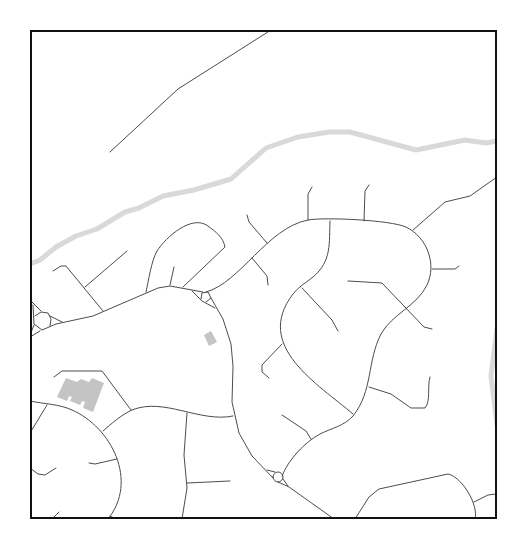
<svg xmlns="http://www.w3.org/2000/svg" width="527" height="549" viewBox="0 0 527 549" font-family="'Varela Round',sans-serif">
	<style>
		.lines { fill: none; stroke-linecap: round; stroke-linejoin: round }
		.river { stroke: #d9d9d9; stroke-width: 5 }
		.building { fill: #c4c4c4 }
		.minor { stroke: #4c4c4c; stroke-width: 1 }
		.neatline { fill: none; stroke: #111; stroke-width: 2 }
	</style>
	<rect width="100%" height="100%" fill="#fff"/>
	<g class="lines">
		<path class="river" d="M30,264L40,260L56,247L76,236L97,229L125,212L139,208L163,196L194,190L231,179L266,148L298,137L329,132H350L416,150L465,140L486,143L497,141
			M497,329L491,376L497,425"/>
	</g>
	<path class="building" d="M211,331L217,342L209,346L204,335Z
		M66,378L77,382L81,379L89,382L92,378L104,383L93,412L83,408L85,402L82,401L80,405L70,401L72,397L69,396L67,401L57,397Z"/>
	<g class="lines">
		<path class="minor" d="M110,152L178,89L271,30
			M247,215L249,222L267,243
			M308,220V194L312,187
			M330,221C329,243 332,261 313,277C307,282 298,287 293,294C253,346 318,384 353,414
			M364,221L365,191L369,185
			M413,230L445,202L470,196L497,177
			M252,258L267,276L268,285
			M432,269H455L459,266
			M53,271L61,266H66L103,311
			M348,281L382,283L424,327L432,329
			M170,285L174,267
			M85,287L127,251
			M302,288L332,320L338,331
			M192,291L202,301L215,308
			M146,292C149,279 151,262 157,251C166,237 192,214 208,226C216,232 223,237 225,247L183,287
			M206,292C240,283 267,228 308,220C325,217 390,220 406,227C427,237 437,264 427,285C417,306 392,314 381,334C367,361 373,391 353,416C344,426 332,428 320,434C305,442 288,460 282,476
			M211,298L223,319L231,344L233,366L232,402L239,433L252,456L273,478
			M201,299L202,293L208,292L211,298L206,302
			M30,300L41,311
			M33,305L34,324L42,330L56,324L93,316L158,288L170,286L203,292
			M35,316L41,312L48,313L51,319L50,326
			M50,316L62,322
			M30,335L34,325
			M30,337L40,331
			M54,377L62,371H102L131,410
			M269,378L262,372V365L282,344
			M369,387L391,394L411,408H425C431,401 427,387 430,377
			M30,401C44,404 59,404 72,410C111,427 139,481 108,519
			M282,415L306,431L311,439
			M103,431C111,424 121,415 132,410C164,397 200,423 233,416
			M30,433L47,405
			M89,463L95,464L117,459
			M30,468L38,474L45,475L56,468
			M267,470L275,472
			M273 477a5 5 0 1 1 10 0a5 5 0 1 1-10 0Z
			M283,479L288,486
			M278,482L289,487L334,519
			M187,483L230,481
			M474,502L488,495L496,494
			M110,516L116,519
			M424,518L427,519
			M52,519L59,512
			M182,519L187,488L184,455L187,413
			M355,519L369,497L379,489L448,474C462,477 479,505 475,519"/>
	</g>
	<rect width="527" height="549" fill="none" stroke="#ffffff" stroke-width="62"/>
	<rect x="31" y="31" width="465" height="487" class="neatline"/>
</svg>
